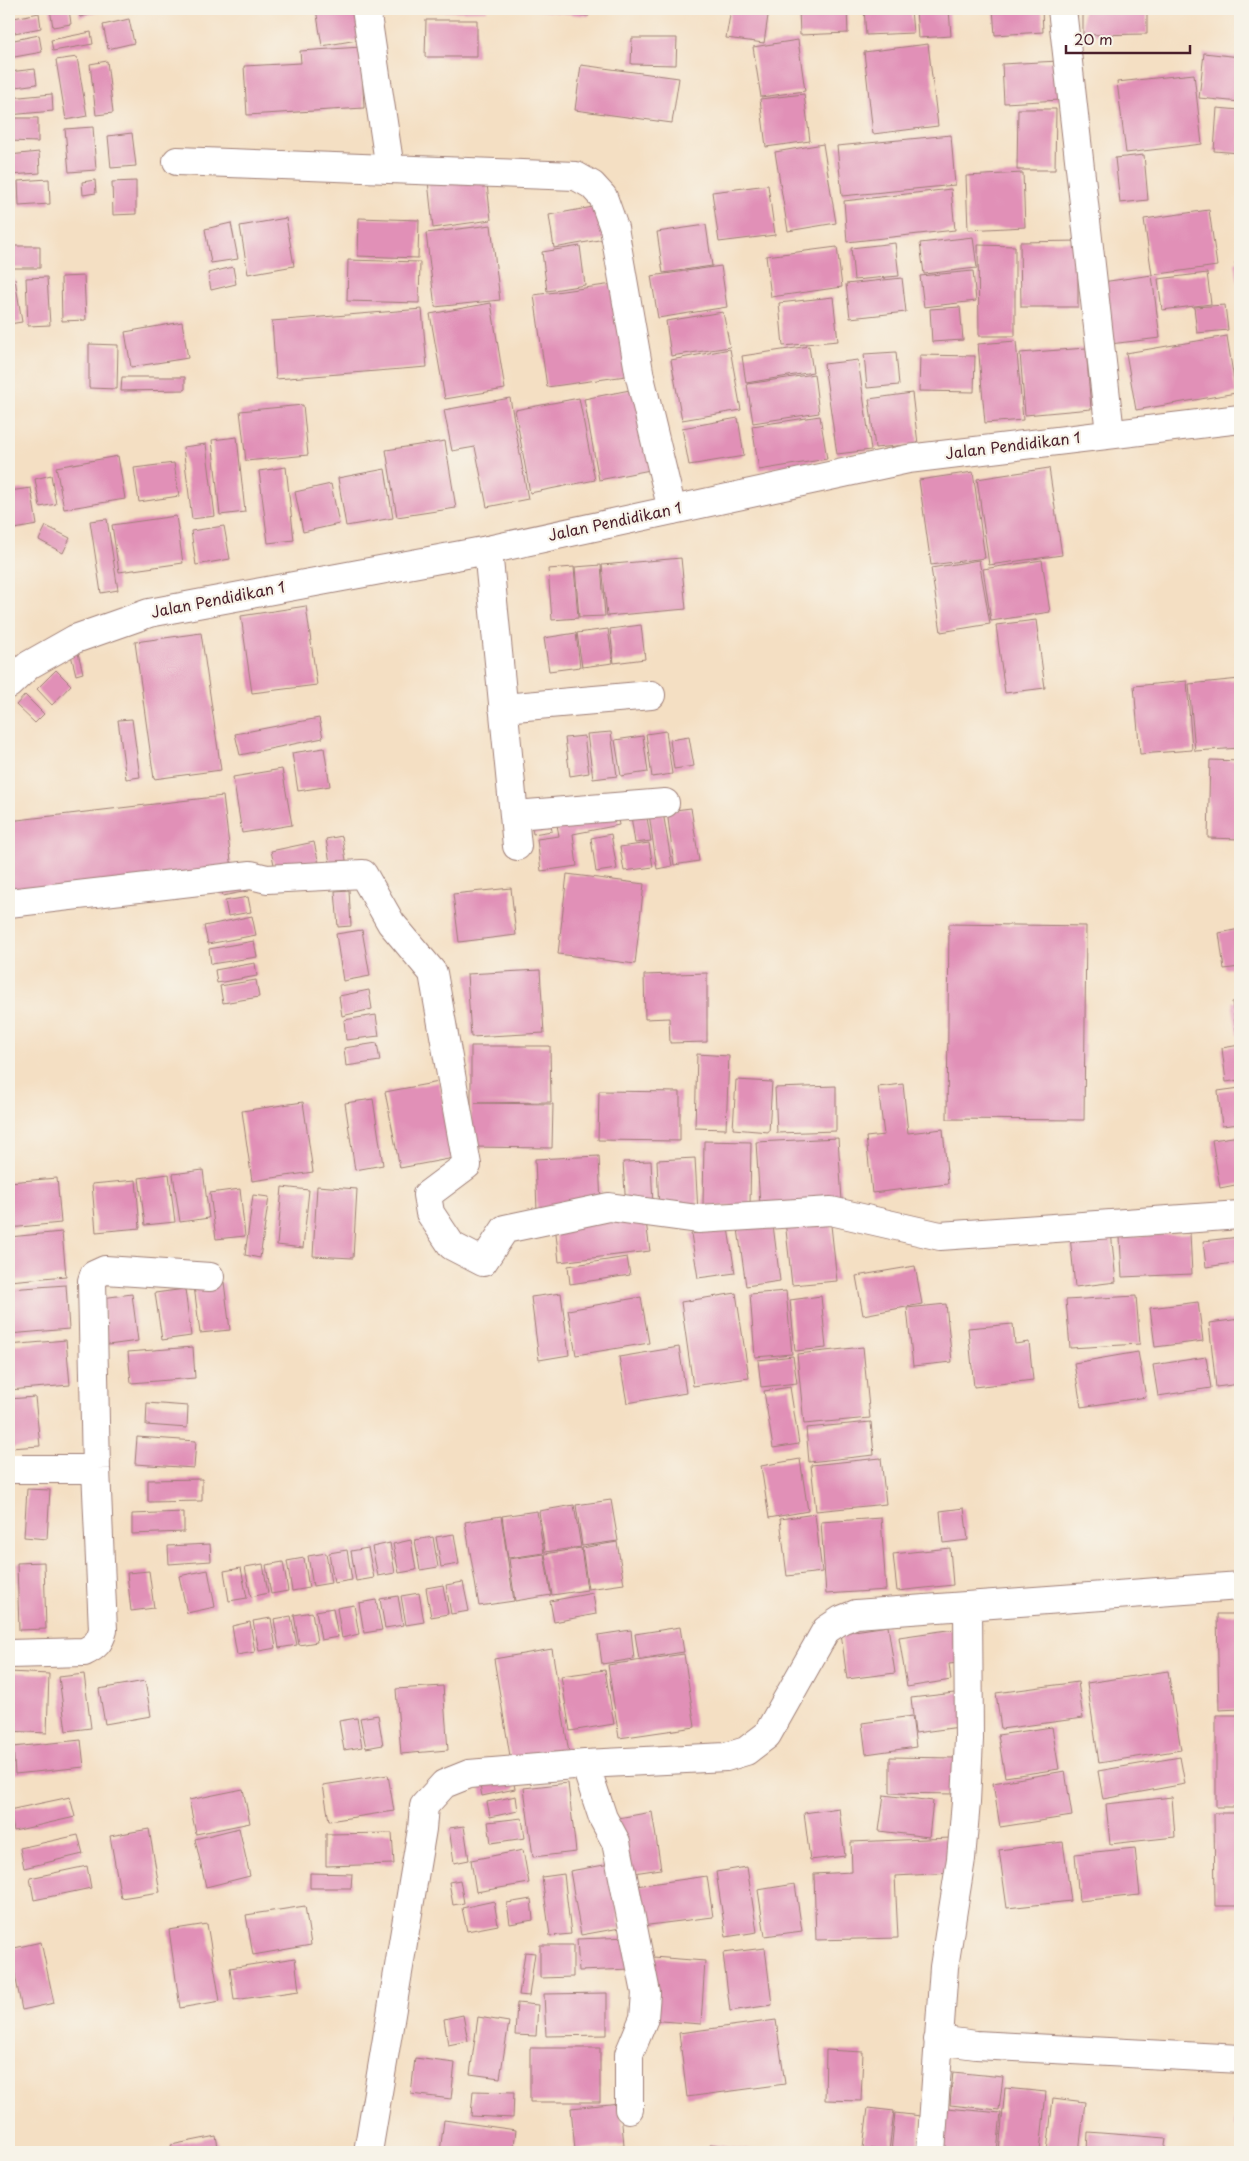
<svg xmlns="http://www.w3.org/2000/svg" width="1249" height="2161" viewBox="0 0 1249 2161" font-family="'Playpen Sans',sans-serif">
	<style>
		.building { fill: #e190b7 }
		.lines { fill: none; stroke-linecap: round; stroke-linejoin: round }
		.minor-casing { stroke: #9f7f77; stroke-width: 30 }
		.tertiary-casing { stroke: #9f7f77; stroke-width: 30 }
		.minor { stroke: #fff; stroke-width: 28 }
		.tertiary { stroke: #fff; stroke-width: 28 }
		.labels { text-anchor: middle; stroke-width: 4.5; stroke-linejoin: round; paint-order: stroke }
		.street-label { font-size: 15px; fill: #4a1f2b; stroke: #f7f3e8 }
	</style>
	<rect width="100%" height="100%" fill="#f7f3e8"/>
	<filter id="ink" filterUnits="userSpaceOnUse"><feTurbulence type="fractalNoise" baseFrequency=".02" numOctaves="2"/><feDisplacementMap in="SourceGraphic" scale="10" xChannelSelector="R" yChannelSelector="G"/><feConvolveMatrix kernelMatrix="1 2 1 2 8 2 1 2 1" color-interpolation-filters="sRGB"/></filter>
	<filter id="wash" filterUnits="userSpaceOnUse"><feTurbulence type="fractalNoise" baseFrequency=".0096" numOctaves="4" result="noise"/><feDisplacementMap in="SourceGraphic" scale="20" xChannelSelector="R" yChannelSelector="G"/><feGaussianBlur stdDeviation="1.12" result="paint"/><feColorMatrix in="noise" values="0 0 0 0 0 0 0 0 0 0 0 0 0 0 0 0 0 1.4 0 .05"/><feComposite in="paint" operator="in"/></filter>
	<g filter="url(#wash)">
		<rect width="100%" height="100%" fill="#f4dfc3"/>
		<g id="blocks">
			<path class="building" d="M50,9H69L71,24L53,27Z
				M78,9H110L80,17Z
				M316,9H363L369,38L322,46Z
				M424,9H487V11L424,12Z
				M526,9H589V16Z
				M731,9H769L764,43L726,38Z
				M799,9H847L848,33L800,35Z
				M864,9H911L913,33L866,35Z
				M916,9H949L951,36L918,38Z
				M993,9H1042L1043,32L995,35Z
				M1083,9H1147V34L1083,35Z
				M39,13L41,28L9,34V19Z
				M129,19L134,43L108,49L103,25Z
				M426,20H477V57H425Z
				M91,32L93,44L53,51L51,40Z
				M39,35L42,52L9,58V41Z
				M632,38H677L676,65L631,64Z
				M798,40L805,91L761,97L753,47Z
				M928,44L938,126L873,134L864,52Z
				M361,47L364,108L247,115L244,66L301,63L300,51Z
				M1204,53L1240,57V102L1199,98Z
				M77,57L87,116L66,120L56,60Z
				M107,61L113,113L96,115L90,64Z
				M1059,61L1061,100L1004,103L1002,64Z
				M581,65L679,78L672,123L575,110Z
				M35,69L37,84L9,88V72Z
				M1194,74L1202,144L1126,153L1117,82Z
				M52,94L53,111L9,115V98Z
				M804,94L810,141L766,147L760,99Z
				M1217,108L1240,110V153L1214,151Z
				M1018,109H1056L1055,170H1017Z
				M9,118H38V142L9,141Z
				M93,127L96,170L69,172L65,129Z
				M132,133L136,166L111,168L108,136Z
				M951,135L955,185L842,196L837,146Z
				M823,144L836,223L788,231L775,152Z
				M39,152L40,173L9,175V155Z
				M1144,155L1148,200L1120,203L1115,158Z
				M1023,173L1025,227L968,230L966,176Z
				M486,175L491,220L433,228L428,181Z
				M49,179L50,204L19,206L18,181Z
				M95,180L96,193L83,195L82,182Z
				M136,181V214L113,215L112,182Z
				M768,185L775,235L719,242L712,192Z
				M951,189L955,230L847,242L844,201Z
				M604,205L610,238L554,248L549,215Z
				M1209,210L1217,266L1152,275L1144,219Z
				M286,218L294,266L248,274L240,226Z
				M359,218L419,220L418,258L358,256Z
				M231,223L238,259L211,263L205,229Z
				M491,225L500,300L435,307L426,233Z
				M706,225L712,266L663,273L657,232Z
				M973,237L977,268L924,274L920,243Z
				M1078,241V307H1021L1020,242Z
				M895,243L899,276L854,280L851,248Z
				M978,245L1015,246V336H979Z
				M11,246H40V268H11Z
				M580,246L585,285L547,291L542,252Z
				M837,247L842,287L771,297L766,256Z
				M348,260L420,262L419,303L347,301Z
				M1240,261V292H1239L1235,262Z
				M721,266L727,307L658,318L651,276Z
				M233,267L236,284L211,290L208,273Z
				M973,271L976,301L924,307L920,276Z
				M1207,273L1211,304L1162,310L1158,279Z
				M1152,275L1160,338L1110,344L1102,282Z
				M84,276L86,320L62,321L61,277Z
				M47,277L50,325L28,326L26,278Z
				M902,278L906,312L850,318L846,284Z
				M15,279L22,322L9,324V280Z
				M620,283L633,375L547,387L534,295Z
				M833,297L838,341L783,346L779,303Z
				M491,303L505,389L445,399L430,314Z
				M1225,305L1228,330L1197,333L1194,307Z
				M960,307L963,340L932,342L930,309Z
				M422,309L427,367L276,379L272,321Z
				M723,312L730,347L671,356L666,321Z
				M182,322L188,358L131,367L125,332Z
				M1227,336L1236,393L1136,410L1126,353Z
				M1016,341L1023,420L985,423L978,344Z
				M89,344L118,345L117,389L89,388Z
				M809,346L813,372L746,383L742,356Z
				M1086,348L1091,409L1025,415L1020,353Z
				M730,349L741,410L682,420L671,360Z
				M896,352L899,385L867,388L864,354Z
				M920,355L975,356L974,392L919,391Z
				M858,360L871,450L837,454L824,364Z
				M814,374L819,413L753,423L747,384Z
				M122,377H185V390L121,391Z
				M640,388L655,469L599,480L584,399Z
				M912,393L918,444L875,448L869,399Z
				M510,398L528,499L487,507L475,447L452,451L444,410Z
				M579,398L595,480L530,493L515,410Z
				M303,405L308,455L246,461L240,411Z
				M820,416L827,459L759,470L752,426Z
				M738,418L744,456L689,465L682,428Z
				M237,437L245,512L220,515L212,440Z
				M445,441L456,508L397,517L386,450Z
				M206,444L215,516L192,519L183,447Z
				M118,456L125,499L64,509L56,467Z
				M174,463L179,496L139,502L134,468Z
				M286,467L294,540L268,543L259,471Z
				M1049,468L1062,555L989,565L977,479Z
				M385,469L393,518L346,526L338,478Z
				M973,472L985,558L931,565L919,480Z
				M51,475L56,504L40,507L35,479Z
				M331,484L339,524L303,532L295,492Z
				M31,488L37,525L9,530V491Z
				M176,516L183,563L119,572L112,525Z
				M107,519L118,590L101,593L90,521Z
				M46,526L70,538L63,553L39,540Z
				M224,526L230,559L196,565L191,531Z
				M681,558L686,609L607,616L602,565Z
				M979,560L990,624L941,632L931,568Z
				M1042,560L1050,612L991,621L983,569Z
				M601,565L605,616L579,617L575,567Z
				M574,567L578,618L552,620L548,569Z
				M306,606L317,685L252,693L241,616Z
				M1036,620L1045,688L1005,693L996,625Z
				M641,625L645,659L614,663L610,629Z
				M608,629L613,663L582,667L577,633Z
				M201,633L221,770L154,779L135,642Z
				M576,633L580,667L549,671L544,638Z
				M78,653L83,673L76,675L71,655Z
				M56,670L71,685L52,705L37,689Z
				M1240,679V748L1195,751L1189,684Z
				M1187,681L1192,750L1140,754L1134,686Z
				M25,695L44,714L35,723L16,705Z
				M319,718L323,738L240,755L235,734Z
				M132,719L140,777L126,779L118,720Z
				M666,731L672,774L652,777L646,734Z
				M611,732L617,776L593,779L587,734Z
				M584,736L589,773L570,776L565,738Z
				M643,736L648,772L621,776L615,740Z
				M689,737L694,766L674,769L670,740Z
				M324,748L330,786L298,791L292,753Z
				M1210,760L1240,761V839L1208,838Z
				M282,769L292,825L242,833L233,777Z
				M223,796L232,869L9,895V821Z
				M645,806L651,841L635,843L630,809Z
				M691,808L699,861L674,865L667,811Z
				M616,809L619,825L573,834L577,866L541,871L537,839L559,836L556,819Z
				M663,812L672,866L657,869L649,814Z
				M549,814L552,831L533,834L530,817Z
				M611,834L617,869L596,872L591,838Z
				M342,836L347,866L331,869L326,839Z
				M314,842L319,864L276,873L271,851Z
				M649,843L653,867L624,871L620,847Z
				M567,874L644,884L635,964L558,954Z
				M246,881L248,891L222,896L220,886Z
				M511,888L516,935L459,942L453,894Z
				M349,890L351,926L338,927L335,891Z
				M248,897L251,912L228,916L225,901Z
				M252,916L256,935L208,944L204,926Z
				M949,924L1086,926L1084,1120L947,1119Z
				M1240,929V967L1224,969L1219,933Z
				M362,930L370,976L343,981L336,934Z
				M254,941L257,957L211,964L209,949Z
				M255,963L257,976L217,983L215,970Z
				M540,970L544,1033L471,1037L467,974Z
				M707,973V1042L670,1043L669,1018L645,1019L644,975Z
				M256,980L259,997L223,1003L220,986Z
				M369,990L372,1009L342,1016L339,996Z
				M1240,1001V1035H1237L1232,1002Z
				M376,1015L379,1036L346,1040L344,1020Z
				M377,1043L380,1061L346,1066L344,1048Z
				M1240,1045V1080L1226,1082L1222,1048Z
				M471,1046H550L551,1102L475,1103L553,1104L552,1148L471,1147Z
				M697,1054L729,1056L726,1129L695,1128Z
				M736,1080L772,1082L769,1132L733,1129Z
				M439,1082L454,1158L400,1168L385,1092Z
				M903,1084L908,1133L943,1129L948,1184L872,1193L866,1137L884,1135L878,1087Z
				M836,1086V1131L777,1133L775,1088Z
				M1240,1088V1124L1222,1126L1218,1091Z
				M599,1091L680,1092V1141L598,1140Z
				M373,1099L383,1165L355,1170L345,1103Z
				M303,1102L313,1172L252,1181L242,1111Z
				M1240,1136V1184L1220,1188L1212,1140Z
				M838,1138L842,1201L760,1205L756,1142Z
				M704,1141L751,1142L750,1207L703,1206Z
				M599,1156L601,1208L537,1211L535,1159Z
				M695,1158L698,1212L659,1214L657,1160Z
				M651,1161L653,1207L626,1209L623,1162Z
				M203,1170L209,1218L180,1222L173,1174Z
				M169,1174L175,1222L145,1225L139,1178Z
				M57,1178L61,1223L9,1228V1182Z
				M136,1180L140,1228L96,1232L92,1184Z
				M317,1186L357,1189L353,1258L313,1256Z
				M282,1187L309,1190L303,1248L277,1245Z
				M240,1189L245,1236L216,1239L210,1193Z
				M253,1195L269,1197L260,1258L245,1255Z
				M645,1214L650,1251L559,1262L555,1224Z
				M830,1216L837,1281L792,1285L785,1221Z
				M772,1217L780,1281L746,1286L737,1222Z
				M728,1228L735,1273L698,1278L691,1234Z
				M1111,1231L1116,1282L1075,1287L1070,1236Z
				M62,1232L66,1276L9,1281V1237Z
				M1190,1233L1192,1274L1122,1277L1120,1237Z
				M1240,1237V1262L1206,1267L1203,1241Z
				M627,1257L630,1275L570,1284L568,1266Z
				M915,1266L922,1304L863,1315L856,1276Z
				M224,1282L230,1330L200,1333L194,1286Z
				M66,1285L69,1329L9,1334V1289Z
				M185,1289L191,1336L162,1340L155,1293Z
				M786,1291L792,1354L755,1357L750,1294Z
				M561,1293L569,1355L539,1360L531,1297Z
				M736,1293L749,1378L693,1386L681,1302Z
				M132,1294L138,1341L108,1345L102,1298Z
				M821,1296L826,1348L795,1351L790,1300Z
				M1136,1296L1140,1344L1070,1348L1066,1300Z
				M641,1297L649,1343L576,1355L568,1310Z
				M1198,1302L1203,1341L1155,1347L1150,1308Z
				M946,1304L952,1362L913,1366L907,1308Z
				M1240,1319V1384L1216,1387L1209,1323Z
				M1013,1324L1015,1344L1029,1342L1033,1380L974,1387L968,1328Z
				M66,1340L70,1385L9,1390V1345Z
				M193,1347L195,1378L131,1383L128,1352Z
				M679,1347L686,1393L627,1403L619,1357Z
				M863,1347L870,1418L804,1424L797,1354Z
				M1138,1352L1146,1397L1081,1407L1074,1363Z
				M793,1356L797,1383L761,1387L758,1360Z
				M1206,1357L1211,1388L1158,1396L1153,1365Z
				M790,1387L799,1444L773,1448L764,1391Z
				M35,1397L40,1446L10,1448L9,1399Z
				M147,1403L188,1406L187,1428L146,1425Z
				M871,1422L874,1455L809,1462L806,1428Z
				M137,1437L196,1441L194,1468L135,1464Z
				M881,1458L886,1504L816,1511L811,1465Z
				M800,1459L808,1511L769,1518L761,1466Z
				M202,1479V1501L148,1502V1480Z
				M27,1489L50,1490L47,1539L24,1537Z
				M611,1500L618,1541L582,1546L576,1505Z
				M574,1505L581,1547L545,1552L539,1511Z
				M964,1508L968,1540L943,1543L940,1511Z
				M537,1511L544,1553L508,1558L502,1516Z
				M184,1512V1532L132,1534V1514Z
				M815,1514L822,1572L787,1576L780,1519Z
				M501,1516L514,1601L479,1606L465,1522Z
				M881,1518L886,1590L826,1594L821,1522Z
				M454,1534L459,1564L441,1567L436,1537Z
				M433,1537L438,1567L420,1570L415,1540Z
				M411,1540L416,1570L399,1573L393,1544Z
				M617,1542L624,1584L588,1589L582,1548Z
				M390,1543L395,1573L378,1576L372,1547Z
				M210,1544L211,1561L169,1564L168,1546Z
				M368,1548L374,1578L356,1581L351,1551Z
				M581,1548L587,1590L552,1595L545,1554Z
				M950,1548L953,1585L897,1591L893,1554Z
				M347,1550L352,1580L334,1583L329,1553Z
				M326,1553L331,1583L313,1586L308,1556Z
				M544,1554L551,1595L515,1601L509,1559Z
				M304,1558L309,1588L292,1591L287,1561Z
				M44,1562L46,1629L19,1630L17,1563Z
				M283,1562L288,1591L271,1594L266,1565Z
				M263,1564L268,1593L251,1597L245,1567Z
				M241,1568L247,1598L229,1601L224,1571Z
				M208,1570L215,1607L187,1613L179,1576Z
				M149,1571L154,1608L131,1611L127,1573Z
				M463,1582L469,1611L451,1614L446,1585Z
				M443,1585L448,1614L431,1617L426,1588Z
				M419,1593L424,1622L406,1625L401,1596Z
				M593,1593L596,1614L554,1622L550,1601Z
				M398,1596L403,1625L385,1628L380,1599Z
				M376,1600L382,1630L364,1633L359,1603Z
				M354,1605L359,1634L342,1638L337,1608Z
				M333,1608L338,1637L321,1640L316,1611Z
				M312,1612L317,1642L299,1645L294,1615Z
				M1217,1614H1240V1709L1219,1710Z
				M291,1616L297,1645L279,1648L274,1619Z
				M271,1618L276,1648L259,1651L253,1621Z
				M250,1622L255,1652L237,1655L232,1626Z
				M888,1626L895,1673L847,1679L841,1633Z
				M680,1627L684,1652L639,1659L635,1634Z
				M962,1628L967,1662L949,1664L951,1680L907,1687L899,1637Z
				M631,1630L634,1659L602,1664L598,1635Z
				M552,1649L569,1753L511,1762L494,1659Z
				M684,1654L695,1727L619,1738L608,1665Z
				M605,1670L614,1724L570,1731L561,1676Z
				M1168,1671L1181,1750L1099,1763L1087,1683Z
				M9,1672L49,1674L47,1733L9,1731Z
				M84,1674L91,1728L66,1731L59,1677Z
				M145,1681L151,1716L105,1724L99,1689Z
				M1078,1682L1083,1718L1001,1729L996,1693Z
				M443,1686L448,1750L401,1754L396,1689Z
				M963,1692L967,1726L915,1733L911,1698Z
				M378,1715L383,1745L366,1748L360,1718Z
				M1216,1715H1240V1807H1216Z
				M912,1716L916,1747L866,1754L862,1723Z
				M357,1718L362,1747L344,1750L339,1721Z
				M1052,1727L1059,1769L1005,1777L998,1735Z
				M81,1740L84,1767L15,1774L13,1747Z
				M890,1757L955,1758V1794L890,1793Z
				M1180,1757L1185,1784L1103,1799L1098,1771Z
				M1065,1771L1072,1816L1000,1827L993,1783Z
				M388,1775L394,1811L329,1821L323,1785Z
				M513,1778L515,1789L482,1796L480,1786Z
				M568,1783L576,1852L533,1857L524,1788Z
				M243,1789L250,1823L196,1834L189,1800Z
				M884,1795L933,1801L929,1837L879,1831Z
				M516,1796L518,1811L490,1817L487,1802Z
				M70,1797L75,1817L14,1831L9,1810Z
				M1172,1797L1175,1837L1110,1844L1106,1804Z
				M839,1808L845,1856L810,1860L804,1813Z
				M652,1812L661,1869L627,1874L618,1818Z
				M1214,1813H1240V1906H1215Z
				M522,1818L525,1838L491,1843L488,1822Z
				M464,1826L469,1860L454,1863L449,1828Z
				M239,1828L250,1876L206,1887L195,1839Z
				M149,1829L160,1892L121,1898L110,1836Z
				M392,1833L394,1864L326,1866V1834Z
				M78,1835L83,1854L24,1868L20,1848Z
				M951,1838L953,1873L895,1876L898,1938L816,1940L814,1874L852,1872L851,1842Z
				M1063,1842L1071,1901L1007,1908L999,1850Z
				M1135,1848L1140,1895L1079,1901L1075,1854Z
				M523,1850L529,1883L476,1892L471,1860Z
				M610,1864L620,1928L581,1935L570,1871Z
				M87,1866L91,1888L34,1900L30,1878Z
				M747,1867L757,1932L726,1937L716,1872Z
				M310,1873L352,1874L351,1888H310Z
				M564,1874L571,1934L550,1936L542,1877Z
				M707,1876L713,1917L641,1926L636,1886Z
				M460,1880L464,1903L453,1905L449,1882Z
				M795,1884L802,1931L765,1936L758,1890Z
				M531,1899L533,1920L510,1924L507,1903Z
				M494,1901L498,1925L467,1931L462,1908Z
				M305,1906L311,1945L253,1955L246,1915Z
				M207,1924L220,2001L180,2008L169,1930Z
				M630,1937L632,1969L579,1971L577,1939Z
				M41,1942L54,2003L22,2010L10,1949Z
				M540,1945H573V1977L540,1978Z
				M765,1948L772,2005L730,2011L723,1953Z
				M525,1952L535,1953L529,1996L519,1995Z
				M653,1957L705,1961L701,2024L649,2020Z
				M295,1958L299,1991L234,2000L230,1968Z
				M607,1993V2035L546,2036L544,1994Z
				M517,2003L538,2005L536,2036L515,2035Z
				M463,2015L468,2041L448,2045L444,2019Z
				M478,2017L509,2022L500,2078L470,2074Z
				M776,2020L785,2084L687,2097L679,2033Z
				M530,2048H600V2102H530Z
				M826,2050L863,2052L861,2101L825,2100Z
				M415,2058L455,2063L451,2099L411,2094Z
				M953,2072L1003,2077L999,2110L950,2105Z
				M1005,2088L1046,2092L1040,2152H999Z
				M473,2091L514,2092L513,2118L471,2116Z
				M1237,2097H1240V2127L1234,2126Z
				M1053,2098L1085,2102L1079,2152H1047Z
				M620,2103L624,2145L575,2150L571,2108Z
				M868,2108L894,2111L889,2151L863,2148Z
				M947,2108L1001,2113L997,2152H943Z
				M895,2113L921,2116L917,2152H891Z
				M444,2120L516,2130L513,2152H440Z
				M1088,2132L1166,2138L1164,2152H1087Z
				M216,2136L219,2152H173L171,2145Z
				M710,2144L756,2151V2152H709Z"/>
		</g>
	</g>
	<g filter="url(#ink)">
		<use href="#blocks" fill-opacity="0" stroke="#9f7f77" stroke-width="1"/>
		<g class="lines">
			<defs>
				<path id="minor" d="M366,9L390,169
					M1062,9L1110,433
					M177,161L576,176L592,185L603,197L614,228L640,377L672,510
					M488,550L517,846
					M503,708L651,695
					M515,815L665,803
					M9,903L251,875L267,879L363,874L391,923L433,973L467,1165L427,1195L430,1213L452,1246L483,1262L505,1229L609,1207L698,1219L831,1211L940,1236L1240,1215
					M9,1469H96
					M9,1654L84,1652C95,1647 100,1642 103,1630L96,1469L92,1281L94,1275L105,1270L210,1277
					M585,1764L603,1818L616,1842L646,1993L644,2018L629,2054V2109
					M938,2040L976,2045L1240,2059
					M368,2152L422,1829L424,1806L444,1784L469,1774L585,1764L726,1757L746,1751L767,1735L826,1630L841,1620L856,1614L1240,1586
					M931,2152L944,1967L961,1859L966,1802L969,1739L968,1606"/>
				<path id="tertiary" d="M9,684L29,665L75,639L149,613L488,550L908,459L1240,419"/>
			</defs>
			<use href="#minor" class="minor-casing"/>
			<use href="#tertiary" class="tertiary-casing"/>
			<use href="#minor" class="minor"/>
			<use href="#tertiary" class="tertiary"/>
		</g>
	</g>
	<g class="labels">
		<g class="street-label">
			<text transform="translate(1013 446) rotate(-7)" y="5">Jalan Pendidikan 1</text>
			<text transform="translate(615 522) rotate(-12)" y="5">Jalan Pendidikan 1</text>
			<text transform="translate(218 600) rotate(-11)" y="5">Jalan Pendidikan 1</text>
		</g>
	</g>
	<rect width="1249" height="2161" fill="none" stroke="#f7f3e8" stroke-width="30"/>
	<path d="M1066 45v8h124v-8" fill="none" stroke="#4a1f2b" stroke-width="2.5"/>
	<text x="1074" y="45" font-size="15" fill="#4a1f2b" stroke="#f7f3e8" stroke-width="4" paint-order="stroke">20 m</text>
</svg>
